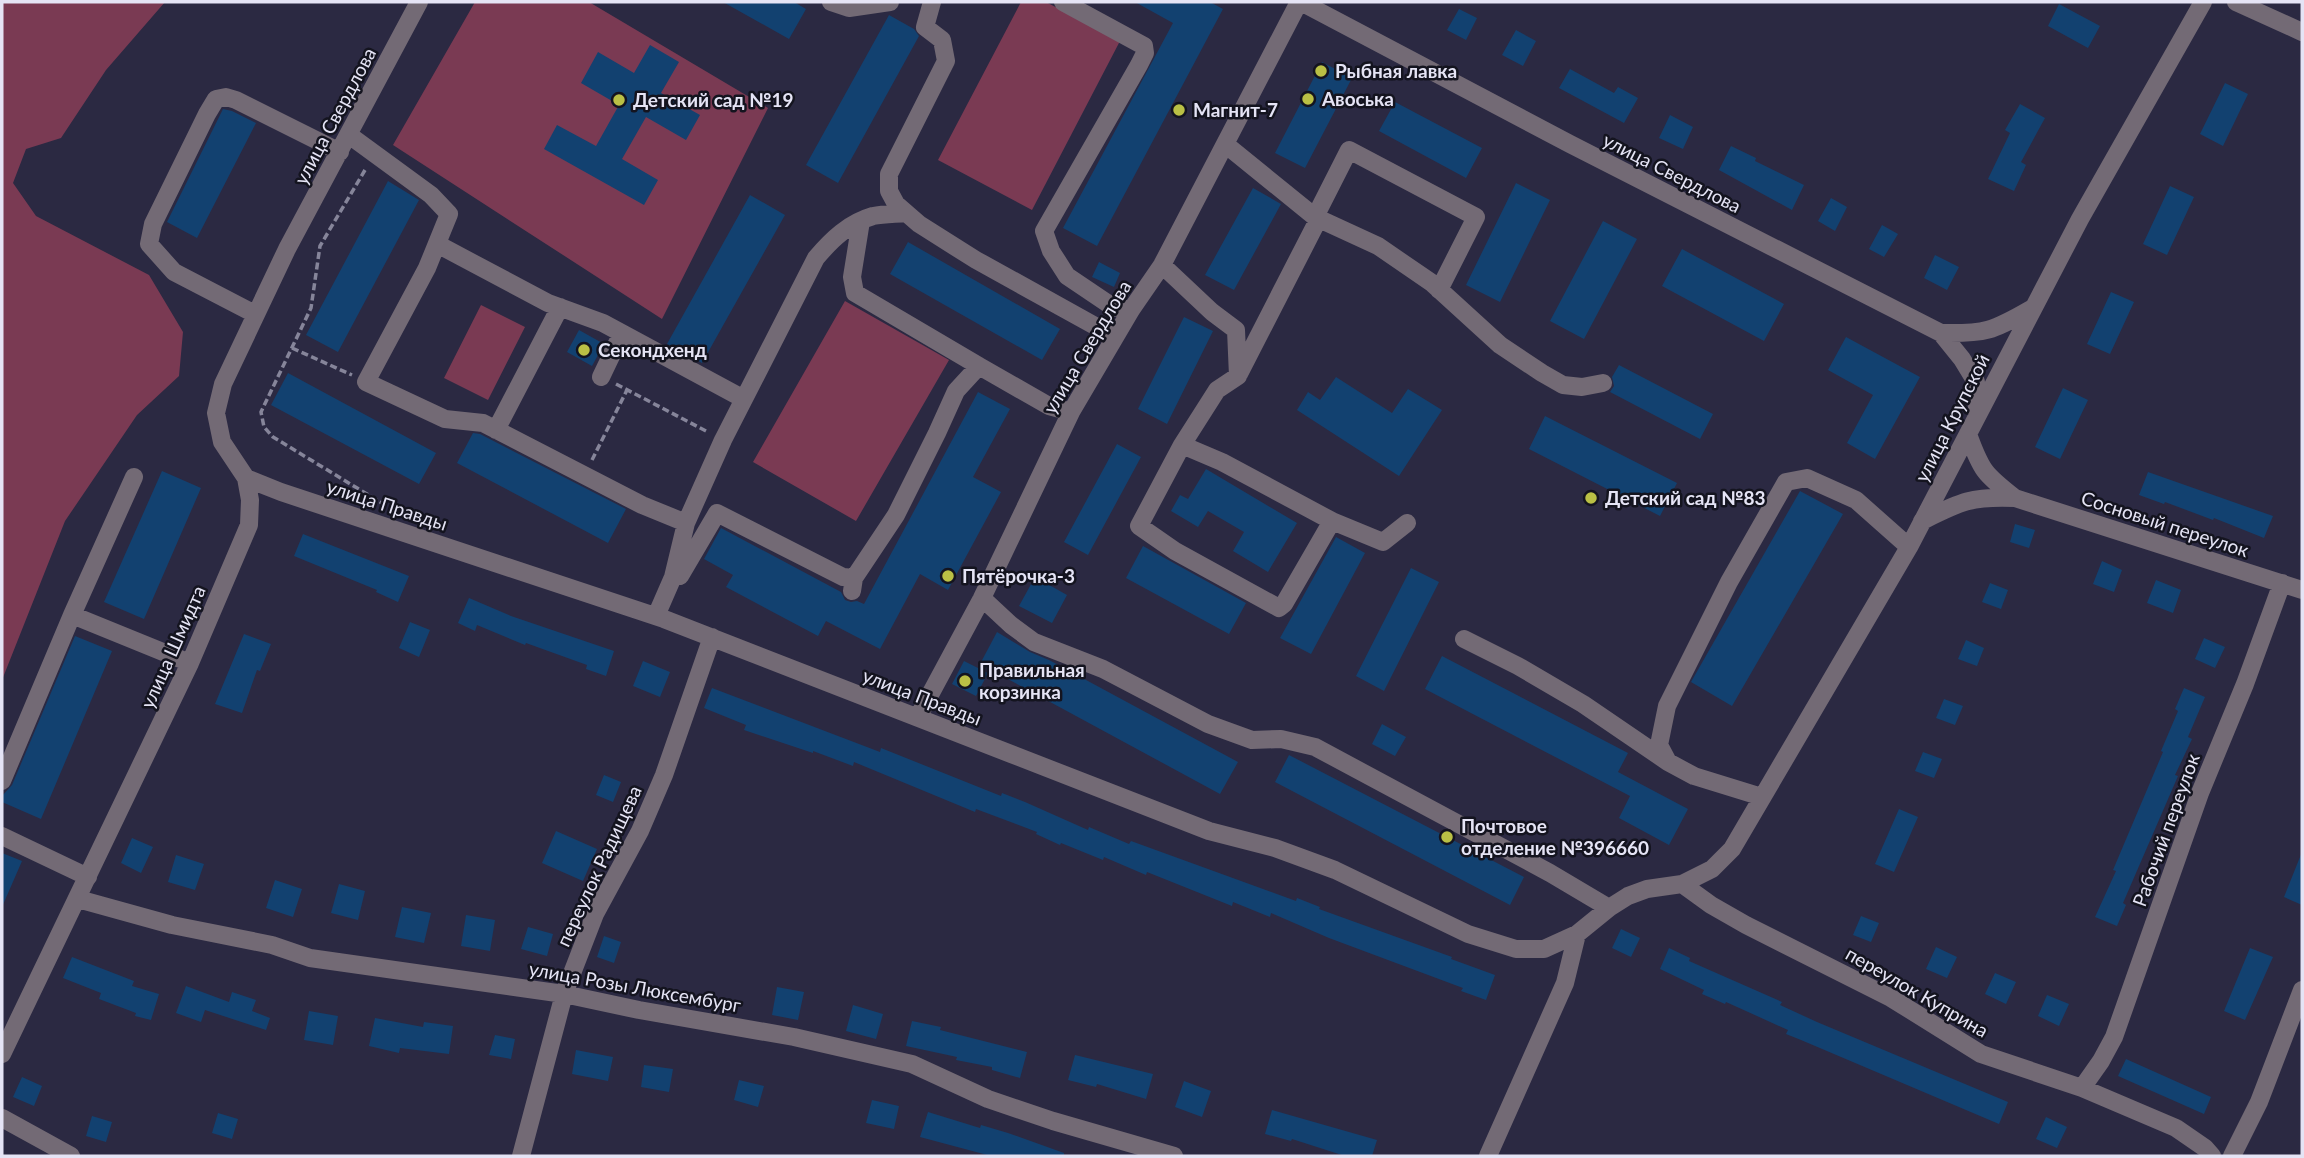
<svg xmlns="http://www.w3.org/2000/svg" width="2304" height="1158" viewBox="0 0 2304 1158" font-family="Lato,sans-serif">
	<style>
		.green { fill: #7a3a53 }
		.building { fill: #124170 }
		.lines { fill: none; stroke-linecap: round; stroke-linejoin: round }
		.path { stroke: #86859a; stroke-width: 3.5; stroke-dasharray: 7 3.5; stroke-linecap: butt }
		.minor { stroke: #736a75; stroke-width: 18 }
		.poi-dot { fill: #bac045; stroke: #14141f; stroke-width: 2.5 }
		.labels { text-anchor: middle; stroke-width: 5; stroke-linejoin: round; paint-order: stroke }
		.poi-label { font-size: 19px; font-weight: bold; fill: #e5e4f5; stroke: #14141f; text-anchor: start }
		.street-label { font-size: 19px; fill: #e5e4f5; stroke: #14141f }
	</style>
	<rect width="100%" height="100%" fill="#2b2942"/>
	<path class="green" d="M2,2H165L106,70L61,138L26,149L13,183L36,216L149,275L183,332L179,376L137,415L65,521L2,680Z
		M475,2H589L768,108L662,319L393,145Z
		M1021,2H1046L1120,41L1032,210L938,160Z
		M845,301L949,360L856,521L753,462Z
		M481,305L525,327L488,400L444,378Z"/>
	<path class="building" d="M723,2H794L806,9L789,39Z
		M1135,2H1210L1223,9L1097,246L1063,228L1173,23Z
		M2059,4L2100,26L2088,48L2048,26Z
		M1459,9L1477,18L1466,40L1447,30Z
		M889,15L914,29L919,36L838,183L806,165Z
		M1516,30L1536,41L1523,66L1502,55Z
		M650,45L679,62L661,93L700,115L686,140L646,117L622,159L658,180L644,205L544,149L557,125L596,146L619,105L581,83L598,52L634,73Z
		M1322,62L1352,78L1305,168L1275,153Z
		M1570,69L1614,93L1618,87L1638,98L1624,123L1559,88Z
		M2225,83L2248,94L2223,146L2200,134Z
		M1395,102L1482,148L1466,178L1379,131Z
		M2020,104L2045,118L2021,162L2026,165L2014,191L1988,179L2010,133L2005,130Z
		M223,109L232,111L256,123L197,238L167,222Z
		M1670,115L1693,127L1683,149L1659,138Z
		M1731,146L1756,158L1755,161L1804,185L1792,210L1719,170Z
		M388,181L419,200L338,352L306,335Z
		M1516,183L1550,200L1500,302L1466,285Z
		M2170,186L2194,197L2167,255L2143,244Z
		M1253,188L1281,204L1234,290L1205,275Z
		M750,195L785,215L702,363L667,344Z
		M1831,198L1847,207L1835,231L1818,221Z
		M1603,221L1637,239L1584,339L1550,321Z
		M1882,225L1898,234L1884,257L1869,249Z
		M908,242L1060,329L1042,360L890,274Z
		M1682,249L1784,304L1764,341L1662,286Z
		M1935,255L1959,267L1947,290L1924,278Z
		M1099,262L1120,273L1114,287L1092,277Z
		M2111,292L2134,302L2110,354L2087,344Z
		M1184,317L1213,331L1167,424L1138,409Z
		M579,330L604,344L592,366L567,352Z
		M1846,337L1920,377L1875,459L1847,443L1873,395L1828,370Z
		M1619,365L1713,414L1700,439L1610,392L1614,386L1612,377Z
		M288,373L436,453L419,484L271,405Z
		M1336,377L1392,413L1408,389L1442,410L1399,476L1297,410L1308,392L1320,400Z
		M2063,388L2088,400L2060,459L2035,447Z
		M978,392L1010,409L973,477L1001,492L948,590L920,574L880,649L826,621L818,636L726,587L733,575L704,559L721,528L841,592L845,600L851,602L857,601L864,604Z
		M1545,416L1677,483L1660,516L1529,449Z
		M473,433L480,434L626,509L608,543L457,463Z
		M1117,444L1141,457L1088,555L1064,542Z
		M1206,469L1297,523L1268,572L1233,551L1244,532L1208,511L1198,527L1171,511L1180,495L1188,499Z
		M162,471L201,488L144,619L104,602Z
		M2148,472L2273,516L2264,538L2214,518L2213,520L2165,502L2164,504L2139,495Z
		M1800,491L1843,514L1732,706L1691,682Z
		M2015,524L2035,530L2029,548L2010,542Z
		M303,534L409,576L398,602L376,592L377,590L294,556Z
		M1336,537L1365,553L1311,654L1280,638Z
		M1143,546L1246,603L1229,634L1126,578Z
		M2102,561L2122,570L2114,592L2093,584Z
		M1411,568L1439,582L1384,691L1356,676Z
		M1035,577L1067,595L1052,623L1019,606Z
		M2156,580L2181,590L2173,613L2147,603Z
		M1990,583L2008,590L2001,609L1982,602Z
		M469,598L511,616L614,651L606,676L586,669L587,665L526,643L525,645L477,625L475,631L458,623Z
		M410,622L430,630L419,657L399,648Z
		M997,632L1030,652L1049,660L1238,762L1220,794L980,664Z
		M244,634L271,644L260,671L257,670L242,713L215,704Z
		M75,636L112,651L41,819L2,802V796L12,785Z
		M2204,638L2225,647L2215,668L2195,659Z
		M1966,640L1984,648L1977,666L1958,659Z
		M1442,656L1628,753L1618,772L1688,809L1669,845L1619,818L1630,796L1425,689Z
		M643,661L670,672L660,697L633,686Z
		M964,661L988,673L976,696L952,684Z
		M712,688L880,752L881,748L1001,796L1002,793L1025,802L1088,830L1089,827L1129,844L1131,841L1296,901L1297,898L1320,907L1319,909L1452,957L1451,959L1495,975L1486,1000L1461,991L1463,988L1329,938L1271,913L1270,917L1233,902L1232,906L1147,872L1146,875L1104,857L1103,860L1061,843L1060,845L1036,834L1037,832L976,809L975,812L854,762L853,766L813,751V753L744,730L746,725L704,708Z
		M2184,688L2205,697L2188,737L2192,739L2175,775L2178,776L2123,903L2126,905L2117,926L2095,917L2116,871L2113,870L2163,752L2161,751L2178,711L2175,709Z
		M1944,699L1963,706L1955,725L1936,718Z
		M1382,724L1406,737L1395,756L1372,744Z
		M1923,752L1942,759L1934,778L1915,771Z
		M1289,755L1524,877L1510,905L1275,782Z
		M604,775L621,782L613,802L596,795Z
		M1899,809L1918,817L1894,872L1875,864Z
		M556,831L597,849L583,881L542,863Z
		M132,838L153,847L141,873L121,863Z
		M2302,852V905L2284,897Z
		M2,853L22,861L2,907Z
		M176,855L204,864L195,890L168,882Z
		M275,880L302,889L293,917L266,908Z
		M339,884L365,891L358,920L331,913Z
		M402,907L431,913L424,943L395,937Z
		M466,915L495,920L490,951L461,946Z
		M1861,916L1879,923L1871,942L1853,935Z
		M528,927L553,934L547,956L521,949Z
		M1621,929L1640,938L1631,957L1612,948Z
		M604,936L621,942L614,963L597,957Z
		M1936,947L1957,957L1947,978L1926,969Z
		M1669,948L1690,958L1689,961L1782,1002L1780,1005L1817,1022L2008,1102L1999,1124L1801,1040L1786,1034L1788,1030L1726,1002L1725,1004L1702,994L1704,990L1660,969Z
		M2250,948L2273,957L2245,1020L2224,1011Z
		M72,957L134,981L132,986L159,994L151,1020L135,1016L136,1013L99,999L101,993L63,978Z
		M1995,973L2016,982L2006,1004L1985,994Z
		M186,986L229,1002L232,992L256,1000L252,1011L270,1018L266,1030L205,1010L201,1022L176,1013Z
		M777,987L804,992L798,1020L772,1015Z
		M2047,995L2069,1004L2059,1026L2038,1016Z
		M853,1005L883,1014L876,1039L846,1031Z
		M309,1011L338,1016L333,1045L304,1040Z
		M375,1018L423,1027L424,1022L453,1026L449,1054L400,1048L399,1053L369,1046Z
		M912,1021L941,1027L940,1030L1027,1052L1020,1078L992,1070V1067L956,1060L957,1057L906,1046Z
		M495,1035L515,1039L511,1059L489,1055Z
		M576,1050L613,1057L608,1081L572,1074Z
		M1075,1055L1153,1074L1146,1099L1097,1084L1096,1087L1068,1080Z
		M2126,1059L2211,1097L2204,1114L2118,1076Z
		M644,1065L673,1069L669,1092L641,1087Z
		M22,1077L42,1086L34,1106L13,1097Z
		M739,1080L764,1086L758,1107L734,1100Z
		M1184,1081L1211,1091L1202,1117L1175,1107Z
		M872,1100L899,1106L894,1129L866,1123Z
		M1272,1110L1377,1140L1372,1156H1345L1292,1139L1291,1141L1265,1134Z
		M928,1112L980,1128L981,1125L1008,1133L1064,1153V1156H991L920,1137Z
		M218,1113L238,1119L232,1139L212,1133Z
		M92,1116L112,1122L106,1142L86,1136Z
		M2046,1117L2067,1127L2057,1148L2036,1139Z"/>
	<g class="lines">
		<path class="path" d="M365,170L320,246L311,308L261,412L264,427L273,437L385,505
			M292,348L352,375
			M616,384L708,432
			M592,460L627,390"/>
		<path class="minor" d="M831,2L849,8L890,2
			M932,2L925,27L942,40L946,61L889,174V191L896,204L919,224L976,260L1115,337
			M1063,2L1144,46L1145,53L1139,65L1044,231L1051,251L1067,276L1113,307L1131,310
			M1301,2L1570,144L1941,333C1985,334 1993,331 2031,309
			M2236,2L2302,32
			M349,135L431,195L449,214L427,268L366,382L445,419L483,423L642,505L686,523
			M1225,144L1315,217L1378,246L1432,283L1500,345L1542,373L1563,385L1582,387L1603,383
			M1315,217L1349,150L1476,217L1439,290
			M861,221L852,277L855,293L979,366
			M437,244L548,303L603,323L742,398
			M1162,265L1212,312L1236,330L1238,376L1217,390L1182,445L1139,526L1175,551L1279,608L1284,604L1332,521L1383,542L1407,523
			M255,314L174,272L149,244L153,224L207,114L216,99L226,97L236,100L340,152
			M1941,333L1962,359L1976,382L1977,413
			M1239,374L1319,218
			M601,377L622,333
			M496,430L560,307
			M1968,434C1981,470 1984,474 2015,498
			M1182,445L1222,462L1332,521
			M246,478L281,492L664,619L1209,831L1275,848L1335,870L1468,934L1516,949H1544L1577,934
			M1922,521C1960,502 1971,496 2015,498L2302,590
			M680,576L717,513L843,577L854,578
			M852,591L854,578L896,515L937,433L956,391L979,366L1049,406L1071,412
			M982,598L1011,625L1034,642L1103,669L1208,724L1252,740L1281,739L1315,747L1550,873L1609,908
			M72,615L190,663
			M656,616L673,577L686,523L723,440L816,258C832,239 849,223 873,216C884,214 896,214 906,213
			M1464,639L1518,666L1583,704L1668,762L1694,776L1762,797
			M918,717L982,598L1071,412L1131,310L1162,265L1299,2
			M1668,762L1659,745L1667,706L1729,582L1786,482L1807,478L1856,500L1909,547
			M2,781L72,615L134,477
			M2,836L88,877
			M1682,884L1711,905L1746,925L1891,998L1981,1054L2082,1088L2176,1128L2205,1148L2212,1156
			M78,899L172,925L272,945L310,958L564,994L639,1010L794,1037L912,1064L988,1099L1053,1121L1174,1156
			M2,1054L190,663L249,525L250,500L246,478L222,442L216,413L223,384L287,249L419,2
			M2082,1088L2101,1061L2114,1037L2200,793L2245,684L2282,583
			M2,1118L71,1156
			M521,1156L564,994L595,914L640,831L664,775L712,637
			M1488,1156L1565,983L1577,934L1609,908L1628,896L1647,889L1682,884L1712,869L1732,849L1909,547L2080,219L2203,2
			M2232,1156L2259,1102L2302,990"/>
	</g>
	<g class="poi-dot">
		<circle cx="1321" cy="71" r="7"/>
		<circle cx="1308" cy="99" r="7"/>
		<circle cx="619" cy="100" r="7"/>
		<circle cx="1179" cy="110" r="7"/>
		<circle cx="584" cy="350" r="7"/>
		<circle cx="1591" cy="498" r="7"/>
		<circle cx="948" cy="576" r="7"/>
		<circle cx="965" cy="681" r="7"/>
		<circle cx="1447" cy="837" r="7"/>
	</g>
	<g class="labels">
		<g class="poi-label">
			<text x="1335" y="78">Рыбная лавка</text>
			<text x="1322" y="106">Авоська</text>
			<text x="633" y="107">Детский сад №19</text>
			<text x="1193" y="117">Магнит-7</text>
			<text x="598" y="357">Секондхенд</text>
			<text x="1605" y="505">Детский сад №83</text>
			<text x="962" y="583">Пятёрочка-3</text>
			<text x="979" y="677">Правильная<tspan x="979" dy="22">корзинка</tspan></text>
			<text x="1461" y="833">Почтовое<tspan x="1461" dy="22">отделение №396660</tspan></text>
		</g>
		<g class="street-label">
			<text transform="translate(335 116) rotate(-62)" y="7">улица Свердлова</text>
			<text transform="translate(1672 173) rotate(27)" y="7">улица Свердлова</text>
			<text transform="translate(1087 347) rotate(-59)" y="7">улица Свердлова</text>
			<text transform="translate(1952 418) rotate(-63)" y="7">улица Крупской</text>
			<text transform="translate(387 505) rotate(18)" y="7">улица Правды</text>
			<text transform="translate(2165 524) rotate(18)" y="7">Сосновый переулок</text>
			<text transform="translate(173 647) rotate(-66)" y="7">улица Шмидта</text>
			<text transform="translate(922 697) rotate(21)" y="7">улица Правды</text>
			<text transform="translate(2166 830) rotate(-70)" y="7">Рабочий переулок</text>
			<text transform="translate(599 866) rotate(-65)" y="7">переулок Радищева</text>
			<text transform="translate(635 987) rotate(10)" y="7">улица Розы Люксембург</text>
			<text transform="translate(1917 992) rotate(30)" y="7">переулок Куприна</text>
		</g>
	</g>
	<rect width="2304" height="1158" fill="none" stroke="#e5e4f5" stroke-width="7"/>
</svg>
